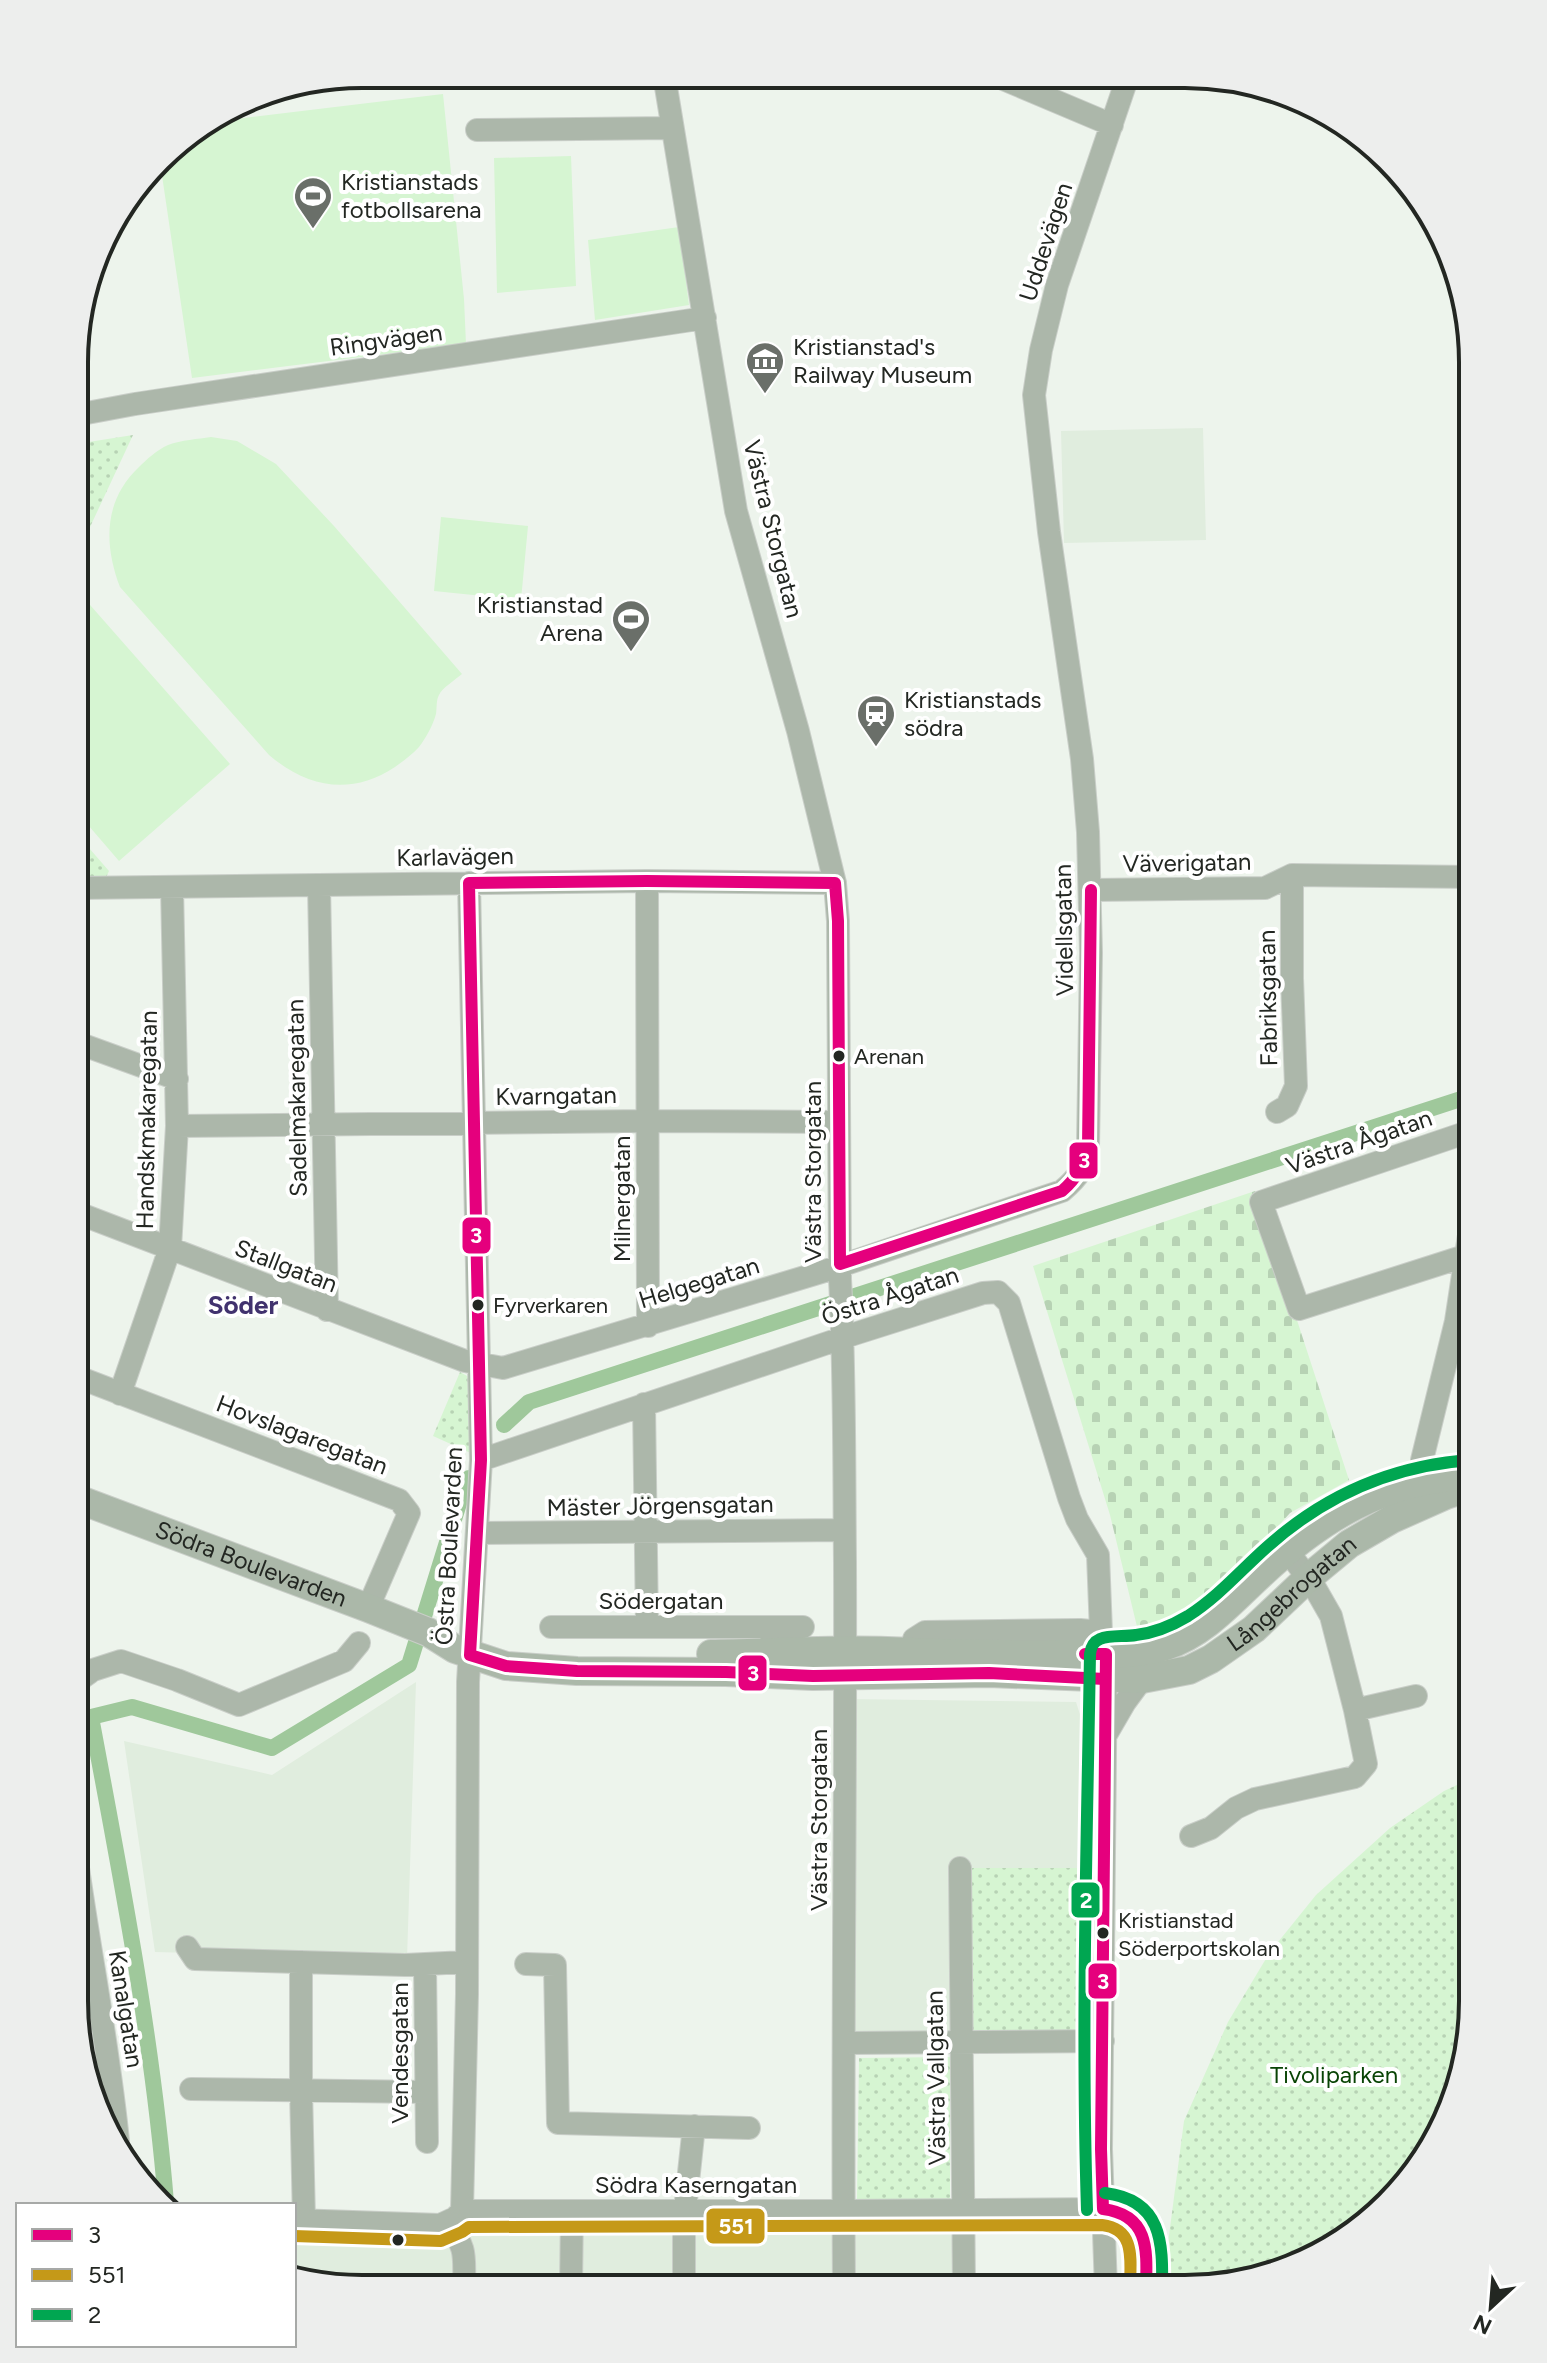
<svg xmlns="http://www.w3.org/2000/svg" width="1547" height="2363" viewBox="0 0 1547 2363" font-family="Figtree,sans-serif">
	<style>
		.built { fill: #e0edde }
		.green { fill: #d6f5d2 }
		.cemetery { fill: url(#cemetery-stones) }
		.park { fill: url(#park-dots) }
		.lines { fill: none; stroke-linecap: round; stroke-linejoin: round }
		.canal { stroke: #9fc89b; stroke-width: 16 }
		.minor-casing { stroke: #c9cec8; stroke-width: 24 }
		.major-casing { stroke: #c9cec8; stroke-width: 30 }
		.minor { stroke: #acb7aa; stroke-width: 22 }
		.major { stroke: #abb8a9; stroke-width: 28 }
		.bus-1-casing { stroke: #fff; stroke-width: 18 }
		.bus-2-casing { stroke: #fff; stroke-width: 18 }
		.bus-3-casing { stroke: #fff; stroke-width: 18 }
		.bus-1 { stroke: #e5007d; stroke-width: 12 }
		.bus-2 { stroke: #c59918; stroke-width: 12 }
		.bus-3 { stroke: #00a651; stroke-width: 12 }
		.bus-dot { fill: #232722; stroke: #fff; stroke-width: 3 }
		.labels { text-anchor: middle; stroke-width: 8; stroke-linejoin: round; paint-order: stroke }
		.bus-label { font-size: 22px; fill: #232722; stroke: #fff; text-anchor: start }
		.poi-label { font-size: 24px; fill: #232722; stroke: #fff; text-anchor: start }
		.street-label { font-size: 24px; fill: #232722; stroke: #fff }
		.park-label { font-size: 24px; fill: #094405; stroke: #fff }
		.neighbourhood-label { font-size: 26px; font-weight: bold; fill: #41326e; stroke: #fff }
		.rim { fill: none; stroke: #232722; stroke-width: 4 }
		.line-badge { stroke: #fff; stroke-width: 3 }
		.badge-label { font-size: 22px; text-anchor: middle; font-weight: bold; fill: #fff }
	</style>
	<defs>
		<pattern id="cemetery-stones" width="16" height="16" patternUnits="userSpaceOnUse" patternTransform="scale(2)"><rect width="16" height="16" fill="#d6f5d2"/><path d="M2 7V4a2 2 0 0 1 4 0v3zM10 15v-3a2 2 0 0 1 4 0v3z" fill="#b7d2b4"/></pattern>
		<pattern id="park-dots" width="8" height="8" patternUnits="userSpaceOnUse" patternTransform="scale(2)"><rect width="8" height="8" fill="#d6f5d2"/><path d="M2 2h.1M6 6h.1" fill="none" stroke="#b7d2b4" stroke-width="1.8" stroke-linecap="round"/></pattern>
	</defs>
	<rect width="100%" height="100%" fill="#edf4ec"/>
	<path class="built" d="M1203,428L1206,540L1064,543L1061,431Z
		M416,1682L407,1959L155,1952L124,1741L272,1775Z
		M849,1699L1076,1702L1084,1727L1081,1868H960L961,2034H853Z
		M964,2219V2288L325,2287L294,2274V2221Z"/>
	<path class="green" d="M443,94L464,299L466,344L192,378L160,162L171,147L196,141V131L210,122Z
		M571,156L576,286L497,293L494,158Z
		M679,227L689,305L595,320L588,240Z
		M211,437L237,441L276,464L334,526L462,674C455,680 442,688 439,695C436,700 437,708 436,714C433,725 426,738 419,747C412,755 403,761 395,767C351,796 308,788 269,755L120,587C104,545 103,501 139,467C147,459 157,450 168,445C181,440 198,439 211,437Z
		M441,517L528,526L521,600L434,591Z
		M76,589L230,764L119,861L76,811Z"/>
	<path class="cemetery" d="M1255,1191L1349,1480L1290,1513L1195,1618L1162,1635L1140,1639L1110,1515L1033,1266Z"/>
	<path class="park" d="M133,435L76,557V444Z
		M76,833L109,871L101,888H76Z
		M460,1372L469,1377L473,1454L433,1436Z
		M1472,1778V2020L1451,2111L1414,2176L1296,2267L1185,2289H1169L1168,2243L1184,2121L1228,2022L1270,1952L1316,1895L1390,1828L1444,1791Z
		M960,1868H1103V2041H961Z
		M950,2057V2200L857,2199L859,2058Z"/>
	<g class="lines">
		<path class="canal" d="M504,1425L529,1402L1473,1095
			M166,2203C153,2040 121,1878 91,1717L132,1707L272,1748L409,1665L461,1497L469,1478"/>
		<defs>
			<path id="minor" d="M664,75L736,511L798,731L835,883L838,921L840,1279C845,1374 844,1468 845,1563C846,1805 842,2046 844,2288
				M996,76L1112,125
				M477,130L671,128
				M76,415L135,404L705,318
				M647,881L648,1326
				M319,885L327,1310
				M76,888L647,881L835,883
				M1091,890L1265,888L1292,875L1473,877
				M75,1042L177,1079
				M1277,1112L1287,1106L1296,1086L1292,978V875
				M177,1126L648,1121L839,1122
				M75,1212L465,1361L503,1368L828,1270L1062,1191C1080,1176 1083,1169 1088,1147L1091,953L1088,832L1082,759L1049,532L1034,395L1041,350L1057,285L1128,76
				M1465,1256L1299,1309L1261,1202L1468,1132H1473
				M75,1376L399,1500L409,1513L368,1608
				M120,1394L170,1248L177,1126L172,887
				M644,1404L647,1627
				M481,1460L854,1334L983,1293L998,1292L1009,1303L1069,1498L1077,1519L1098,1555L1101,1632L1105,1641L1106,1654L1101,2149L1106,2289
				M1431,1496L1425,1480L1422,1460L1456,1321L1473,1209
				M477,1533L844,1530
				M551,1627H772L771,1653
				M772,1627H803
				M911,1653L914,1639L925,1632L1080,1630L1101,1632
				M74,1686L79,1680L93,1670L121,1661L177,1680L239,1705L344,1661L359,1643
				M1355,1710L1416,1696
				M1107,1733L1125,1702L1142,1679
				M1191,1836L1211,1828L1236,1808L1255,1799L1355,1777L1366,1764L1355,1710L1331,1616L1315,1588L1287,1550
				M74,1839C87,1940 108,2039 118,2141
				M960,1868L964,2288
				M187,1947L195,1959L405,1965L466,1962
				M301,1962V2089L304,2220
				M425,1964L427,2142
				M526,1964L555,1965L558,2123L749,2128
				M844,2043L1103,2041
				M191,2089L425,2092
				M462,2211L467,1994L468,1682L481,1460L469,883
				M294,2220L440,2225L455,2218L462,2211H843L1103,2209
				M446,2224C468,2246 464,2258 464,2287
				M571,2287L572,2211
				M684,2288V2219L694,2126"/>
			<g id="major">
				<path id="s1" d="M75,1498L368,1608L428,1632L455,1649L506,1666L577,1671L726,1672L813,1676L989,1673L1142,1679L1189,1670L1211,1659L1254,1629L1308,1578L1349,1544L1392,1519L1446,1495L1473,1486"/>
				<path d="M711,1654C770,1653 829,1649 887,1651C948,1654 1009,1655 1070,1654C1102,1654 1135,1656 1166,1646C1203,1634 1230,1603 1258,1577C1319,1519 1385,1478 1472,1476"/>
			</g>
		</defs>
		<use href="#minor" class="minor-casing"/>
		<use href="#major" class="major-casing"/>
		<use href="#minor" class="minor"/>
		<use href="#major" class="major"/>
		<defs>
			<path id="bus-1" d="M469,883L481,1460L470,1655L506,1666L577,1671L726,1672L813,1676L989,1673L1105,1679
				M469,883L647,881L835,883
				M835,883L838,921L840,1264
				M840,1264L1062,1191C1077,1178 1083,1166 1088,1147L1091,890
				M1085,1654H1106L1101,2149L1103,2209
				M1103,2209C1150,2215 1147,2251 1146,2289"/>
			<path id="bus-2" d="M294,2236L441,2241L462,2232L469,2227L1102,2225C1137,2229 1130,2262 1130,2289"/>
			<path id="bus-3" d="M1105,2193C1162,2200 1163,2242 1162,2289
				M1087,2210C1081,2025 1087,1839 1090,1654C1091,1647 1093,1642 1100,1639C1110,1635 1125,1637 1136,1635C1154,1633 1173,1625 1188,1616C1218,1597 1241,1570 1267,1547C1325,1495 1394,1465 1472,1460"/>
		</defs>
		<use href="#bus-1" class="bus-1-casing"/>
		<use href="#bus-2" class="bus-2-casing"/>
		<use href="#bus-3" class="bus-3-casing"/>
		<use href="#bus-1" class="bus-1"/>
		<use href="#bus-2" class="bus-2"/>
		<use href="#bus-3" class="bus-3"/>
	</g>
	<defs>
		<symbol id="stadium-pin" viewBox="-11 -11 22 30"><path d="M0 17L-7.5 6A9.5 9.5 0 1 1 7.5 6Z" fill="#6a6f69" stroke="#fff"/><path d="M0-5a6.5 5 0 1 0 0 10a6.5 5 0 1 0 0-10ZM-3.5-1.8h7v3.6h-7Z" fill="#fff"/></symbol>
		<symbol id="museum-pin" viewBox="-11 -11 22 30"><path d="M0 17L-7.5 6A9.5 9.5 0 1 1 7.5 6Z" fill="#6a6f69" stroke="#fff"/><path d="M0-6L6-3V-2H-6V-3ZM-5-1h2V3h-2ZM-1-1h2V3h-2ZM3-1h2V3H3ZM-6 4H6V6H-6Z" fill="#fff"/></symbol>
		<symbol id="station-pin" viewBox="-11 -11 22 30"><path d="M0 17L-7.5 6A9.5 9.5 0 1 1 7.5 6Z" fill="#6a6f69" stroke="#fff"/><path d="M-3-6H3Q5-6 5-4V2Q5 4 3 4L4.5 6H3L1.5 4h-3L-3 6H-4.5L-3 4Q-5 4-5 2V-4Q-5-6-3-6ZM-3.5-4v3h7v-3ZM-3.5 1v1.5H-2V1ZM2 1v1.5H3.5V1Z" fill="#fff"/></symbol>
	</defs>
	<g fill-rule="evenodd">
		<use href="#stadium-pin" x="291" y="174" width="44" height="60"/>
		<use href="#museum-pin" x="743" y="339" width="44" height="60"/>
		<use href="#stadium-pin" x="609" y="597" width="44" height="60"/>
		<use href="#station-pin" x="854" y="692" width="44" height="60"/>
	</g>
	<g class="bus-dot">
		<circle cx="839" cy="1056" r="7"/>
		<circle cx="478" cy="1305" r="7"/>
		<circle cx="1103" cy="1933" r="7"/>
		<circle cx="398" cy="2240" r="7"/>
	</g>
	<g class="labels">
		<g class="bus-label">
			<text x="854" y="1064">Arenan</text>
			<text x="493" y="1313">Fyrverkaren</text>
			<text x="1118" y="1928">Kristianstad<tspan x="1118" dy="28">Söderportskolan</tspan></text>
		</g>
		<g class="poi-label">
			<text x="341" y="190">Kristianstads<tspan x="341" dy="28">fotbollsarena</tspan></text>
			<text x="793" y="355">Kristianstad's<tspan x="793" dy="28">Railway Museum</tspan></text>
			<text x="603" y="613" text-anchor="end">Kristianstad<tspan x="603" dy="28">Arena</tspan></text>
			<text x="904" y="708">Kristianstads<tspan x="904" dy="28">södra</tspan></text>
		</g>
		<g class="street-label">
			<text transform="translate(1046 242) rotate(-72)" y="8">Uddevägen</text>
			<text transform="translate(386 340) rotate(-8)" y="8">Ringvägen</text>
			<text transform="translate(773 529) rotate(76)" y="8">Västra Storgatan</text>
			<text transform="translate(455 857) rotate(-1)" y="8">Karlavägen</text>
			<text transform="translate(1187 863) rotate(-1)" y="8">Väverigatan</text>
			<text transform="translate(1064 930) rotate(-91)" y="8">Videllsgatan</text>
			<text transform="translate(1268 998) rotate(-91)" y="8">Fabriksgatan</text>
			<text transform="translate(556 1096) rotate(-1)" y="8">Kvarngatan</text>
			<text transform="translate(297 1098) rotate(-91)" y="8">Sadelmakaregatan</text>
			<text transform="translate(147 1120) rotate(-89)" y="8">Handskmakaregatan</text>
			<text transform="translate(1359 1142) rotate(-19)" y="8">Västra Ågatan</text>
			<text transform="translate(813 1172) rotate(-90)" y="8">Västra Storgatan</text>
			<text transform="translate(622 1199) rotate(-90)" y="8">Milnergatan</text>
			<text transform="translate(286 1266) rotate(21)" y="8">Stallgatan</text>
			<text transform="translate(699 1283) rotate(-17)" y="8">Helgegatan</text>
			<text transform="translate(890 1296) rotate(-18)" y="8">Östra Ågatan</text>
			<text transform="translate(302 1435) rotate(21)" y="8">Hovslagaregatan</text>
			<text transform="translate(660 1506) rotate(-1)" y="8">Mäster Jörgensgatan</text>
			<text transform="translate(449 1546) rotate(-87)" y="8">Östra Boulevarden</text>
			<text dy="8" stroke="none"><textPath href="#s1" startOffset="188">Södra Boulevarden</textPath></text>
			<text dy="8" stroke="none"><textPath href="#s1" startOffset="1276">Långebrogatan</textPath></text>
			<text x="661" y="1609">Södergatan</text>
			<text transform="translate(819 1820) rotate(-90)" y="8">Västra Storgatan</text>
			<text transform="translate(126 2009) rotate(81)" y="8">Kanalgatan</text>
			<text transform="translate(400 2053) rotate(-90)" y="8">Vendesgatan</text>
			<text transform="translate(936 2078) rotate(-91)" y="8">Västra Vallgatan</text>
			<text x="696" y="2193">Södra Kaserngatan</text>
		</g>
		<g class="park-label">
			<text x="1334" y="2083">Tivoliparken</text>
		</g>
		<g class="neighbourhood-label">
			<text x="243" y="1314">Söder</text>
		</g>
	</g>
	<path d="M0 0H1547V2363H0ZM362 88H1185A274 274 0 0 1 1459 362V2001A274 274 0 0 1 1185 2275H362A274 274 0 0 1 88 2001V362A274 274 0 0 1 362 88Z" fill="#edeeed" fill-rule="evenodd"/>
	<path class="rim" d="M362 88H1185A274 274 0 0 1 1459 362V2001A274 274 0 0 1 1185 2275H362A274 274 0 0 1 88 2001V362A274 274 0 0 1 362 88Z"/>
	<g class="line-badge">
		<rect x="1068" y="1141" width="31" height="39" rx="8" fill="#e5007d"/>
		<rect x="461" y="1216" width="31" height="39" rx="8" fill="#e5007d"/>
		<rect x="737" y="1654" width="31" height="38" rx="8" fill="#e5007d"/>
		<rect x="1070" y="1881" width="31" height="38" rx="8" fill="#00a651"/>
		<rect x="1087" y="1962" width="31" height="38" rx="8" fill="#e5007d"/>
		<rect x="705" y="2207" width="61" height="38" rx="8" fill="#c59918"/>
	</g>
	<g class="badge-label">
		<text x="1084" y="1168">3</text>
		<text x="476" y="1243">3</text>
		<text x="753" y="1681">3</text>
		<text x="1086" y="1908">2</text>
		<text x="1103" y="1989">3</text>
		<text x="736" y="2234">551</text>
	</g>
	<rect x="16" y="2203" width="280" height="144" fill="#ffffff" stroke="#a7a9a7" stroke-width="2"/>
	<rect x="32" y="2229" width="40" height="12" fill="#e5007d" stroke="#a7a9a7" stroke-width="2"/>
	<text x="88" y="2243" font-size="24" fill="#232722">3</text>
	<rect x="32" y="2269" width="40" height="12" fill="#c59918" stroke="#a7a9a7" stroke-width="2"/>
	<text x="88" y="2283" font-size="24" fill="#232722">551</text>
	<rect x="32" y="2309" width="40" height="12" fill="#00a651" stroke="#a7a9a7" stroke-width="2"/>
	<text x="88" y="2323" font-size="24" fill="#232722">2</text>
	<g transform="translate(1491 2307) rotate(206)" stroke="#ffffff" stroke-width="6" paint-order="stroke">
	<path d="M0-6L14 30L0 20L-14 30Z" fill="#232722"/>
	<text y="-12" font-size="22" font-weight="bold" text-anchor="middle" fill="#232722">N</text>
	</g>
</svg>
